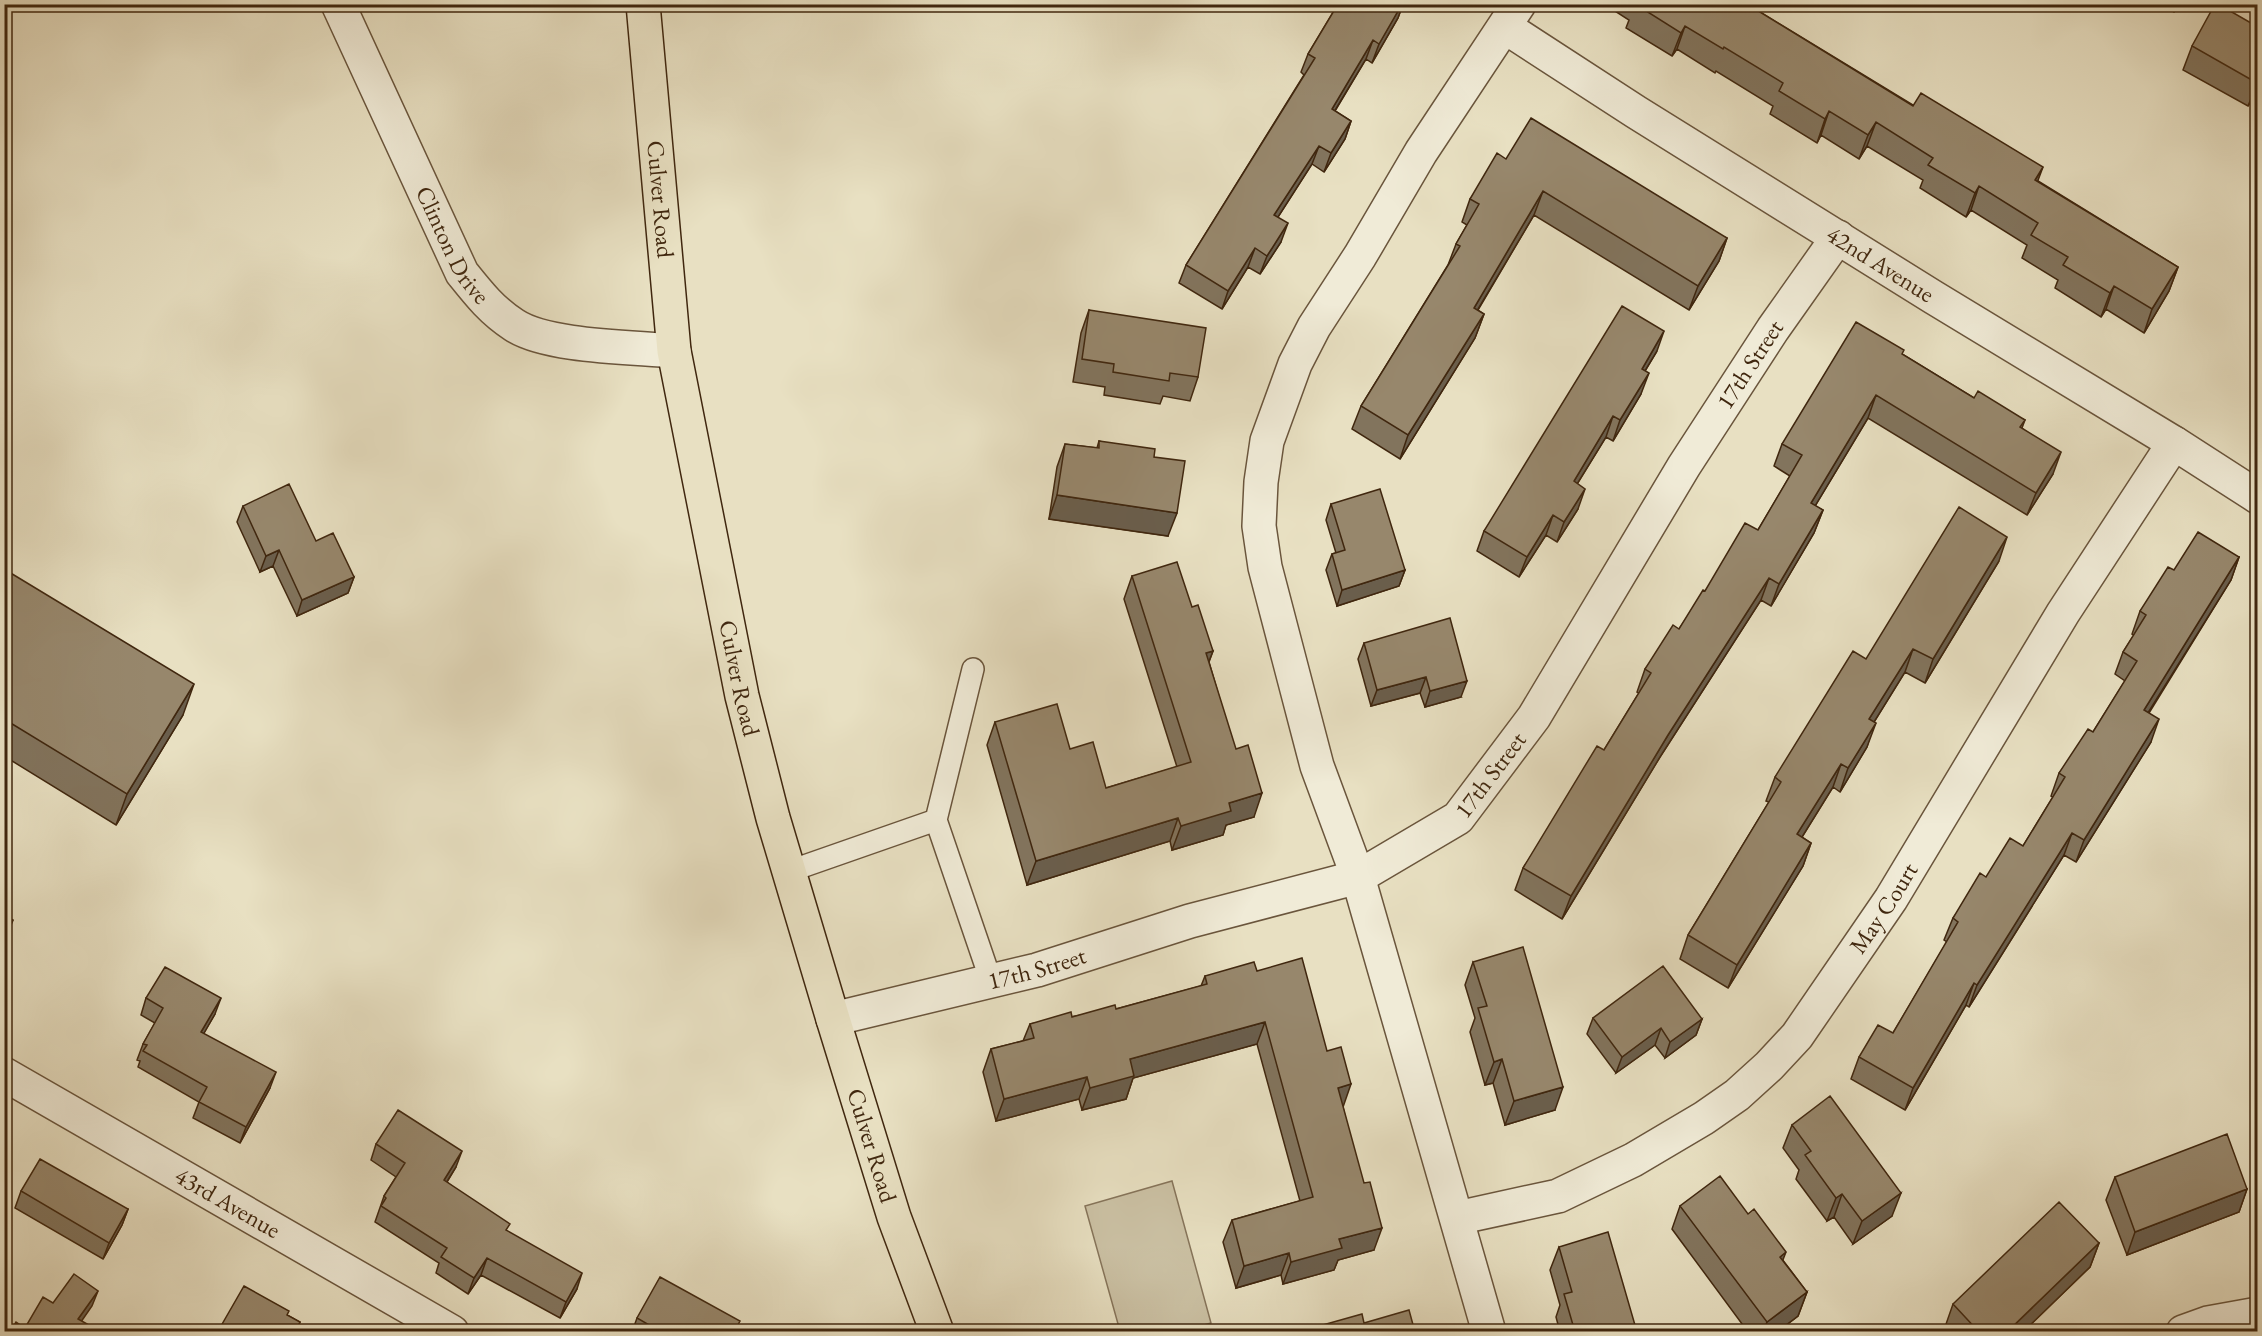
<svg xmlns="http://www.w3.org/2000/svg" width="2262" height="1336" viewBox="0 0 2262 1336" font-family="'EB Garamond',serif">
	<style>
		.green { fill: #cbc1a4; stroke: #86745a; stroke-width: 1.5 }
		.lines { fill: none; stroke-linecap: round; stroke-linejoin: round }
		.service-casing { stroke: #6a553c; stroke-width: 24 }
		.minor-casing { stroke: #6a553c; stroke-width: 36 }
		.primary-casing { stroke: #40270f; stroke-width: 36 }
		.service { stroke: #f0ebd7; stroke-width: 21 }
		.minor { stroke: #f0ebd7; stroke-width: 33 }
		.primary { stroke: #e8e0c2; stroke-width: 33 }
		.wall { fill: #82745d; stroke: #40270f; stroke-width: 1.5 }
		.shaded-wall { fill: #6a5e4c; stroke: #40270f; stroke-width: 1.5 }
		.building { fill: #97876c; stroke: #40270f; stroke-width: 1.5 }
		.labels { text-anchor: middle; stroke-width: 5; stroke-linejoin: round; paint-order: stroke }
		.street-label { font-size: 24px; fill: #40270f; stroke: #f0ebd7 }
	</style>
	<rect width="100%" height="100%" fill="#e8e0c2"/>
	<filter id="stains"><feTurbulence type="fractalNoise" baseFrequency=".00333" numOctaves="4"/><feColorMatrix values="0 0 0 0 .2 0 0 0 0 .09 0 0 0 0 .02 0 0 0 .5 -.17"/></filter>
	<radialGradient id="worn" r=".72"><stop offset=".6" stop-color="#630" stop-opacity="0"/><stop offset="1" stop-color="#630" stop-opacity=".3"/></radialGradient>
	<path class="green" d="M1172,1181L1211,1323L1183,1331H1120L1085,1206Z"/>
	<g class="lines">
		<defs>
			<path id="service" d="M936,820L973,669
				M790,871L936,820L991,981"/>
			<g id="minor">
				<path id="s1" d="M338,4L462,273C478,293 492,311 514,325C547,347 632,347 674,351"/>
				<path id="s2" d="M1505,27L1636,112L1933,297L2174,443L2258,497"/>
				<path id="s3" d="M833,1019L1037,970L1190,921L1358,877L1458,818L1534,717L1684,466L1773,329L1838,237"/>
				<path id="s4" d="M4,1074L452,1332"/>
				<path id="s5" d="M1457,1218L1558,1196L1633,1160L1704,1118L1737,1095L1769,1066L1797,1036L1891,899L2063,613L2174,443"/>
				<path d="M1489,1332L1358,877L1317,766L1265,567L1259,526L1261,482L1267,441L1295,364L1314,327L1360,256L1421,152L1519,4"/>
				<path d="M2183,1332L2208,1323L2258,1314"/>
			</g>
			<g id="primary">
				<path id="s6" d="M643,4L674,351L742,696L773,818L833,1019L894,1217L937,1332"/>
			</g>
		</defs>
		<use href="#service" class="service-casing"/>
		<use href="#minor" class="minor-casing"/>
		<use href="#primary" class="primary-casing"/>
		<use href="#service" class="service"/>
		<use href="#minor" class="minor"/>
		<use href="#primary" class="primary"/>
	</g>
	<path class="wall" d="M1338,4H1403L1398,18L1372,63L1366,59L1335,111L1351,121L1345,139L1324,172L1312,164L1278,217L1281,242L1260,274L1248,267L1222,309L1179,283L1186,265L1304,75L1301,72L1308,54Z
		M1604,4H1747L2038,181L2178,267L2169,291L2144,333L2106,309L2101,317L2055,288L2058,280L2022,258L2027,245L1971,210L1966,217L1920,188L1923,180L1867,146L1859,159L1821,135L1817,143L1770,114L1773,106L1716,71L1715,73L1677,49L1672,56L1626,28L1629,20Z
		M2160,4H2178L2174,12Z
		M2258,27V103L2252,100L2248,106L2183,70L2192,46Z
		M1506,159L1727,238L1719,261L1689,310L1534,215L1478,310L1484,314L1475,338L1400,459L1352,429L1361,406L1448,265L1456,244L1467,225L1462,222L1470,199Z
		M1089,310L1198,377L1190,401L1163,396L1160,404L1104,395L1105,387L1073,382L1081,333Z
		M1657,351L1645,371L1641,394L1613,441L1606,437L1577,484L1578,509L1557,542L1546,535L1519,577L1477,551L1484,531Z
		M1902,354L1974,398L2025,420L2022,428L2053,474L2027,515L1868,418L1815,506L1823,510L1814,533L1771,606L1761,600L1660,757L1562,919L1515,890L1523,868L1604,750L1639,693L1637,692L1645,669L1679,629L1705,591L1758,530L1790,476L1774,466L1782,444Z
		M1099,441L1154,457L1168,536L1049,519L1057,467L1065,444L1097,448Z
		M1331,504L1405,570L1399,586L1337,606L1326,570L1332,554L1336,553L1326,520Z
		M243,506L316,541L354,577L348,593L297,616L273,566L260,572L237,522Z
		M2239,557L2231,580L2149,713L2151,742L2076,862L2064,855L1969,1007L1966,1005L1905,1110L1851,1079L1859,1057L1893,1033L1947,942L1944,940L1953,918L1986,877L2023,846L2053,797L2051,796L2059,773L2093,732L2125,681L2115,674L2123,652L2134,635L2132,634L2140,611L2174,570Z
		M1999,561L1925,683L1905,672L1874,722L1867,747L1840,792L1833,787L1802,837L1811,843L1803,866L1728,988L1680,959L1688,935L1769,802L1766,801L1775,777L1866,659Z
		M4,569L183,715L116,825L4,756Z
		M1132,576L1192,607L1213,651L1209,662L1254,817L1226,825L1223,835L1172,850L1170,841L1027,885L987,745L995,722L1070,749L1106,788L1177,767L1124,599Z
		M1364,643L1461,697L1425,707L1420,693L1371,706L1358,659Z
		M1473,962L1555,1110L1505,1125L1493,1083L1485,1085L1470,1032L1475,1018L1465,985Z
		M1257,971L1327,1051L1343,1107L1374,1250L1338,1260L1334,1270L1283,1284L1281,1275L1236,1288L1223,1242L1232,1220L1300,1201L1257,1044L1133,1078L1126,1099L1082,1110L1079,1099L996,1121L983,1072L991,1049L1023,1041L1030,1024L1116,1009L1201,986L1205,976Z
		M146,998L215,1014L203,1034L270,1088L240,1143L193,1118L199,1102L138,1067L140,1061L137,1060L143,1044L155,1023L141,1015Z
		M1593,1018L1702,1019L1696,1035L1665,1058L1655,1045L1616,1073L1587,1034Z
		M1792,1125L1892,1216L1853,1244L1834,1217L1827,1221L1796,1179L1799,1170L1783,1148Z
		M376,1144L456,1167L447,1182L577,1289L560,1318L481,1275L468,1294L436,1273L439,1263L375,1222L384,1196L396,1177L371,1160Z
		M2115,1177L2247,1189L2239,1212L2127,1255L2106,1200Z
		M21,1191L128,1209L122,1225L103,1259L15,1208Z
		M1680,1206L1748,1214L1807,1292L1798,1316L1777,1332H1748L1672,1229Z
		M2099,1243L2090,1267L2023,1332H1949L1945,1327L1953,1304Z
		M1559,1247L1637,1332H1560L1556,1317L1560,1305L1550,1270Z
		M287,1315L300,1322L298,1327L307,1332H219L221,1326Z
		M637,1318L736,1332H632Z"/>
	<path class="shaded-wall" d="M1402,4H1403L1398,18L1372,63L1379,44Z
		M1685,26L1677,49L1672,56L1681,33Z
		M1373,40L1366,59L1325,127L1332,109Z
		M2258,82V85L2252,100L2248,106Z
		M1829,111L1821,135L1817,143L1825,119Z
		M1351,121L1345,139L1324,172L1331,153Z
		M1876,122L1867,146L1859,159L1868,135Z
		M1319,146L1312,164L1267,234L1274,215Z
		M2043,167L2034,191L2035,180Z
		M1979,186L1971,210L1966,217L1975,193Z
		M1543,191L1534,215L1465,331L1474,308Z
		M1288,223L1281,242L1260,274L1267,256Z
		M1727,238L1719,261L1689,310L1698,286Z
		M1255,248L1248,267L1222,309L1228,291Z
		M2178,267L2169,291L2144,333L2152,309Z
		M2114,286L2106,309L2101,317L2110,293Z
		M1484,314L1475,338L1400,459L1408,435Z
		M1664,331L1657,351L1634,389L1642,369Z
		M1649,373L1641,394L1613,441L1620,420Z
		M1876,395L1868,418L1803,526L1811,503Z
		M1613,416L1606,437L1566,502L1574,481Z
		M2061,452L2053,474L2027,515L2036,493Z
		M1585,489L1578,509L1557,542L1564,522Z
		M1057,495L1177,513L1168,536L1049,519Z
		M1823,510L1814,533L1771,606L1779,584Z
		M1553,515L1546,535L1519,577L1527,557Z
		M2007,537L1999,561L1925,683L1933,659Z
		M279,550L273,566L260,572L266,556Z
		M2239,557L2231,580L2136,732L2144,710Z
		M1405,570L1399,586L1337,606L1342,590Z
		M354,577L348,593L297,616L302,600Z
		M1769,578L1761,600L1660,757L1562,919L1571,896L1668,735Z
		M1913,649L1905,672L1861,743L1869,719Z
		M1213,651L1204,674L1206,653Z
		M1426,677L1420,693L1371,706L1377,690Z
		M1467,681L1461,697L1425,707L1430,691Z
		M194,684L183,715L116,825L127,794Z
		M2159,719L2151,742L2076,862L2084,840Z
		M1876,723L1867,747L1840,792L1848,768Z
		M1841,764L1833,787L1789,858L1797,834Z
		M1262,793L1254,817L1226,825L1223,835L1172,850L1181,826L1229,803Z
		M1178,818L1170,841L1027,885L1036,861Z
		M2072,833L2064,855L1969,1007L1977,985Z
		M1811,843L1803,866L1728,988L1737,965Z
		M13,920L7,936L4,940V935Z
		M1974,983L1966,1005L1905,1110L1913,1088Z
		M221,998L215,1014L195,1049L201,1032Z
		M1702,1019L1696,1035L1665,1058L1670,1042Z
		M1265,1022L1257,1044L1133,1078L1126,1099L1082,1110L1090,1088L1130,1059Z
		M1661,1028L1655,1045L1616,1073L1622,1057Z
		M1502,1059L1493,1083L1485,1085L1494,1062Z
		M276,1072L270,1088L240,1143L246,1127Z
		M1087,1077L1079,1099L996,1121L1004,1099Z
		M1351,1084L1343,1107L1330,1110L1338,1088Z
		M1563,1087L1555,1110L1505,1125L1514,1101Z
		M462,1151L456,1167L438,1196L444,1180Z
		M2247,1189L2239,1212L2127,1255L2135,1232Z
		M1901,1193L1892,1216L1853,1244L1862,1221Z
		M1842,1194L1834,1217L1827,1221L1836,1198Z
		M128,1209L122,1225L103,1259L109,1243Z
		M1382,1228L1374,1250L1338,1260L1334,1270L1283,1284L1291,1262L1339,1239Z
		M2099,1243L2090,1267L2023,1332H2007Z
		M1786,1252L1777,1275L1780,1257Z
		M1289,1253L1281,1275L1236,1288L1244,1266Z
		M487,1258L481,1275L468,1294L474,1278Z
		M582,1273L577,1289L560,1318L566,1302Z
		M98,1291L92,1306L74,1332L78,1319Z
		M1807,1292L1798,1316L1777,1332H1763L1767,1322Z"/>
	<path class="building" d="M1338,4H1402L1379,44L1373,40L1332,109L1351,121L1331,153L1319,146L1274,215L1288,223L1267,256L1255,248L1228,291L1186,265L1315,58L1308,54Z
		M1635,4H1747L1913,106L1921,93L2043,167L2035,180L2178,267L2152,309L2114,286L2110,293L2063,265L2068,257L2031,235L2038,223L1979,186L1975,193L1928,165L1933,158L1876,122L1868,135L1829,111L1825,119L1779,91L1783,83L1724,47L1723,49L1685,26L1681,33Z
		M2215,4H2218L2258,27V82L2257,83L2192,46Z
		M1531,118L1727,238L1698,286L1543,191L1474,308L1484,314L1408,435L1361,406L1460,246L1456,244L1479,204L1470,199L1497,153L1506,159Z
		M1622,306L1664,331L1642,369L1649,373L1620,420L1613,416L1574,481L1585,489L1564,522L1553,515L1527,557L1484,531Z
		M1089,310L1206,328L1198,377L1170,373L1169,381L1113,372L1114,364L1082,359Z
		M1856,322L1904,350L1902,354L1974,398L1978,391L2025,420L2020,427L2061,452L2036,493L1876,395L1811,503L1823,510L1779,584L1769,578L1668,735L1571,896L1523,868L1597,746L1604,750L1651,673L1645,669L1673,625L1679,629L1703,590L1705,591L1745,523L1758,530L1802,455L1782,444Z
		M1099,441L1155,449L1154,457L1185,461L1177,513L1057,495L1065,444L1099,448Z
		M289,484L316,541L333,533L354,577L302,600L279,550L266,556L243,506Z
		M1380,489L1405,570L1342,590L1332,554L1345,550L1331,504Z
		M1959,507L2007,537L1933,659L1913,649L1869,719L1876,723L1848,768L1841,764L1797,834L1811,843L1737,965L1688,935L1781,782L1775,777L1853,651L1866,659Z
		M2198,532L2239,557L2144,710L2159,719L2084,840L2072,833L1977,985L1974,983L1913,1088L1859,1057L1878,1025L1893,1033L1958,922L1953,918L1980,873L1986,877L2010,838L2023,846L2065,777L2059,773L2088,729L2093,732L2137,661L2123,652L2146,615L2140,611L2168,567L2174,570Z
		M1177,562L1192,607L1198,605L1213,651L1206,653L1236,749L1248,745L1262,793L1229,803L1231,811L1181,826L1178,818L1036,861L995,722L1057,704L1070,749L1093,742L1106,788L1191,762L1132,576Z
		M4,569L194,684L127,794L4,719Z
		M1450,618L1467,681L1430,691L1426,677L1377,690L1364,643Z
		M4,915L13,920L4,935Z
		M1523,947L1563,1087L1514,1101L1502,1059L1494,1062L1478,1008L1487,1006L1473,962Z
		M1302,958L1327,1051L1341,1047L1351,1084L1338,1088L1364,1183L1370,1182L1382,1228L1339,1239L1342,1248L1291,1262L1289,1253L1244,1266L1232,1220L1313,1197L1265,1022L1130,1059L1134,1076L1090,1088L1087,1077L1004,1099L991,1049L1034,1038L1030,1024L1071,1012L1072,1017L1115,1005L1116,1009L1207,984L1205,976L1254,962L1257,971Z
		M1663,966L1702,1019L1670,1042L1661,1028L1622,1057L1593,1018Z
		M165,967L221,998L201,1032L276,1072L246,1127L199,1102L207,1087L143,1051L147,1045L143,1044L163,1008L146,998Z
		M1830,1096L1901,1193L1862,1221L1842,1194L1836,1198L1805,1155L1811,1151L1792,1125Z
		M398,1110L462,1151L444,1180L510,1224L506,1230L582,1273L566,1302L487,1258L474,1278L441,1257L447,1248L381,1206L386,1198L384,1196L405,1163L376,1144Z
		M2227,1134L2247,1189L2135,1232L2115,1177Z
		M40,1159L128,1209L109,1243L21,1191Z
		M1720,1176L1748,1214L1754,1209L1786,1252L1780,1257L1807,1292L1767,1322L1680,1206Z
		M2059,1202L2099,1243L2007,1332H1979L1953,1304Z
		M1608,1232L1637,1332H1575L1564,1294L1572,1292L1559,1247Z
		M74,1274L98,1291L78,1319L89,1325L85,1332H10L16,1322L25,1328L43,1297L53,1303Z
		M660,1277L740,1321L734,1332H661L637,1318Z
		M244,1286L289,1311L287,1315L300,1322L298,1326L307,1332H231L221,1326Z
		M1409,1310L1415,1332H1313L1312,1328L1362,1314L1364,1323Z
		M141,1326L146,1332H136Z"/>
	<g class="labels">
		<g class="street-label">
			<text dy="8" stroke="none"><textPath href="#s6" startOffset="196">Culver Road</textPath></text>
			<text dy="8" stroke="none"><textPath href="#s1" startOffset="267">Clinton Drive</textPath></text>
			<text dy="8" stroke="none"><textPath href="#s2" startOffset="444">42nd Avenue</textPath></text>
			<text dy="8" stroke="none"><textPath href="#s3" startOffset="1200">17th Street</textPath></text>
			<text dy="8" stroke="none"><textPath href="#s6" startOffset="682">Culver Road</textPath></text>
			<text dy="8" stroke="none"><textPath href="#s3" startOffset="714">17th Street</textPath></text>
			<text dy="8" stroke="none"><textPath href="#s5" startOffset="548">May Court</textPath></text>
			<text dy="8" stroke="none"><textPath href="#s3" startOffset="210">17th Street</textPath></text>
			<text dy="8" stroke="none"><textPath href="#s6" startOffset="1168">Culver Road</textPath></text>
			<text dy="8" stroke="none"><textPath href="#s4" startOffset="258">43rd Avenue</textPath></text>
		</g>
	</g>
	<rect width="2262" height="1336" fill="none" stroke="#e8e0c2" stroke-width="24"/>
	<rect x="6" y="6" width="2250" height="1324" fill="none" stroke="#40270f" stroke-width="3"/>
	<rect x="12" y="12" width="2238" height="1312" fill="none" stroke="#40270f" stroke-width="1.5"/>
	<rect width="100%" height="100%" filter="url(#stains)"/>
	<rect width="100%" height="100%" fill="url(#worn)"/>
</svg>
